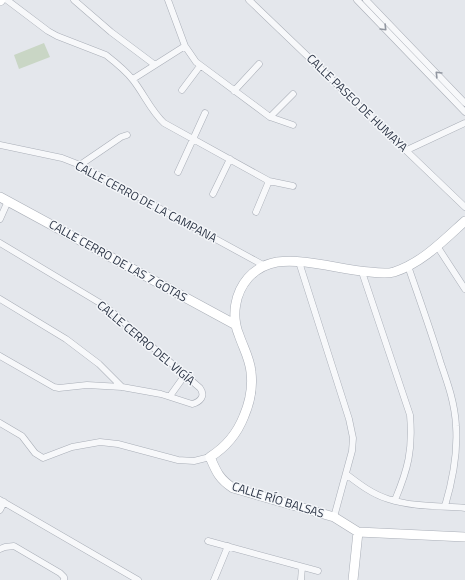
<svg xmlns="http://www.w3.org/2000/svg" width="465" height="580" viewBox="0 0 465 580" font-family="'Titillium Web',sans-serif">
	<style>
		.green { fill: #c9d6c5 }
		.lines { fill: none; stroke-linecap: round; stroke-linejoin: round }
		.street-casing { stroke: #a9aeb7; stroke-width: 7 }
		.secondary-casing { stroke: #a9aeb7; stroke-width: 10 }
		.street { stroke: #f7f8fa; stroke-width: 6 }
		.secondary { stroke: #fff; stroke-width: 9 }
		.oneway { stroke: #9196a0 }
		.labels { text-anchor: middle; stroke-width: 3; stroke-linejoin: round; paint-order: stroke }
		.street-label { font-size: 12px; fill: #2b3445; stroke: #f4f6f9 }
	</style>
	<rect width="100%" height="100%" fill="#e4e7ec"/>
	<path class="green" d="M44,43L50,57L19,69L14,55Z"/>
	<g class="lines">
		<defs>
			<path id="street" d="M7,0L48,31L57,36L106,55C115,62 126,71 133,80C144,94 151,111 164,123L269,181L293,186
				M74,0L111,32L155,65
				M168,0L185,46L196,62L270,117L293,125
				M249,0L465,207
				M357,0L465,112
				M366,0L465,103
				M133,79L185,46
				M182,90L200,66
				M234,91L259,64
				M270,117L293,94
				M0,145L62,158L80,165L265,266
				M407,150L465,123
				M80,165L121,137L127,135
				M178,172L205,113
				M213,194L230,159
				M256,212L269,181
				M0,219L8,201
				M0,243L105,306L200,388C206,396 200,402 192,404L161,394L122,387L87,385L59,388L54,387L0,356
				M437,246L465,289
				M299,262L349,419L353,438L352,451L334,517
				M408,266C419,298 431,331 441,364C448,384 455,404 456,426C458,454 453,479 445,506
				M362,272L410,415C413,450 408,469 395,500
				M0,299L66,339L99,364L122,387
				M170,396L185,375
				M0,423L22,436L35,453L43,458L72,447L100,442L118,444L178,460L194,461L210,457
				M346,474C359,484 372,494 388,499C413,507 440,506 465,508
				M0,500L138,580
				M0,510L4,502
				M208,541L318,571
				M0,549L5,547L14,546L60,573L64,577V580
				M214,580L228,546
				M301,580L302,567"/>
			<path id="secondary" d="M0,1L1,0
				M0,197L236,325
				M465,221C444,240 422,263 394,272C387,274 378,273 370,272C341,270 305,258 277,262C266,264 255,270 248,278C235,293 231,316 239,335C243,347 250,359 251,372C253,388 250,402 244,416C237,434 226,447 210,457C216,471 219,479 233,488L334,517L358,532L465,537
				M353,580L358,532"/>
		</defs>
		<use href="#street" class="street-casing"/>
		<use href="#secondary" class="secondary-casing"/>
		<use href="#street" class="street"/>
		<use href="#secondary" class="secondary"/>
	</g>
	<defs><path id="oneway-chevron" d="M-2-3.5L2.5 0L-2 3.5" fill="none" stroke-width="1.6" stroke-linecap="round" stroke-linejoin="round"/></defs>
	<g class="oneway">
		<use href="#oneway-chevron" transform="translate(384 28) rotate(46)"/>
		<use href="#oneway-chevron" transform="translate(438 74) rotate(-134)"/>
	</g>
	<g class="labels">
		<g class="street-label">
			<text transform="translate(357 103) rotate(44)" y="4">CALLE PASEO DE HUMAYA</text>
			<text transform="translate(146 202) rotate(28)" y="4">CALLE CERRO DE LA CAMPANA</text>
			<text transform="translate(118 261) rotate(29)" y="4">CALLE CERRO DE LAS 7 GOTAS</text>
			<text transform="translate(146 343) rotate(40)" y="4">CALLE CERRO DEL VIGÍA</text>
			<text transform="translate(278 500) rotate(17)" y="4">CALLE RÍO BALSAS</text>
		</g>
	</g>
</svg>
